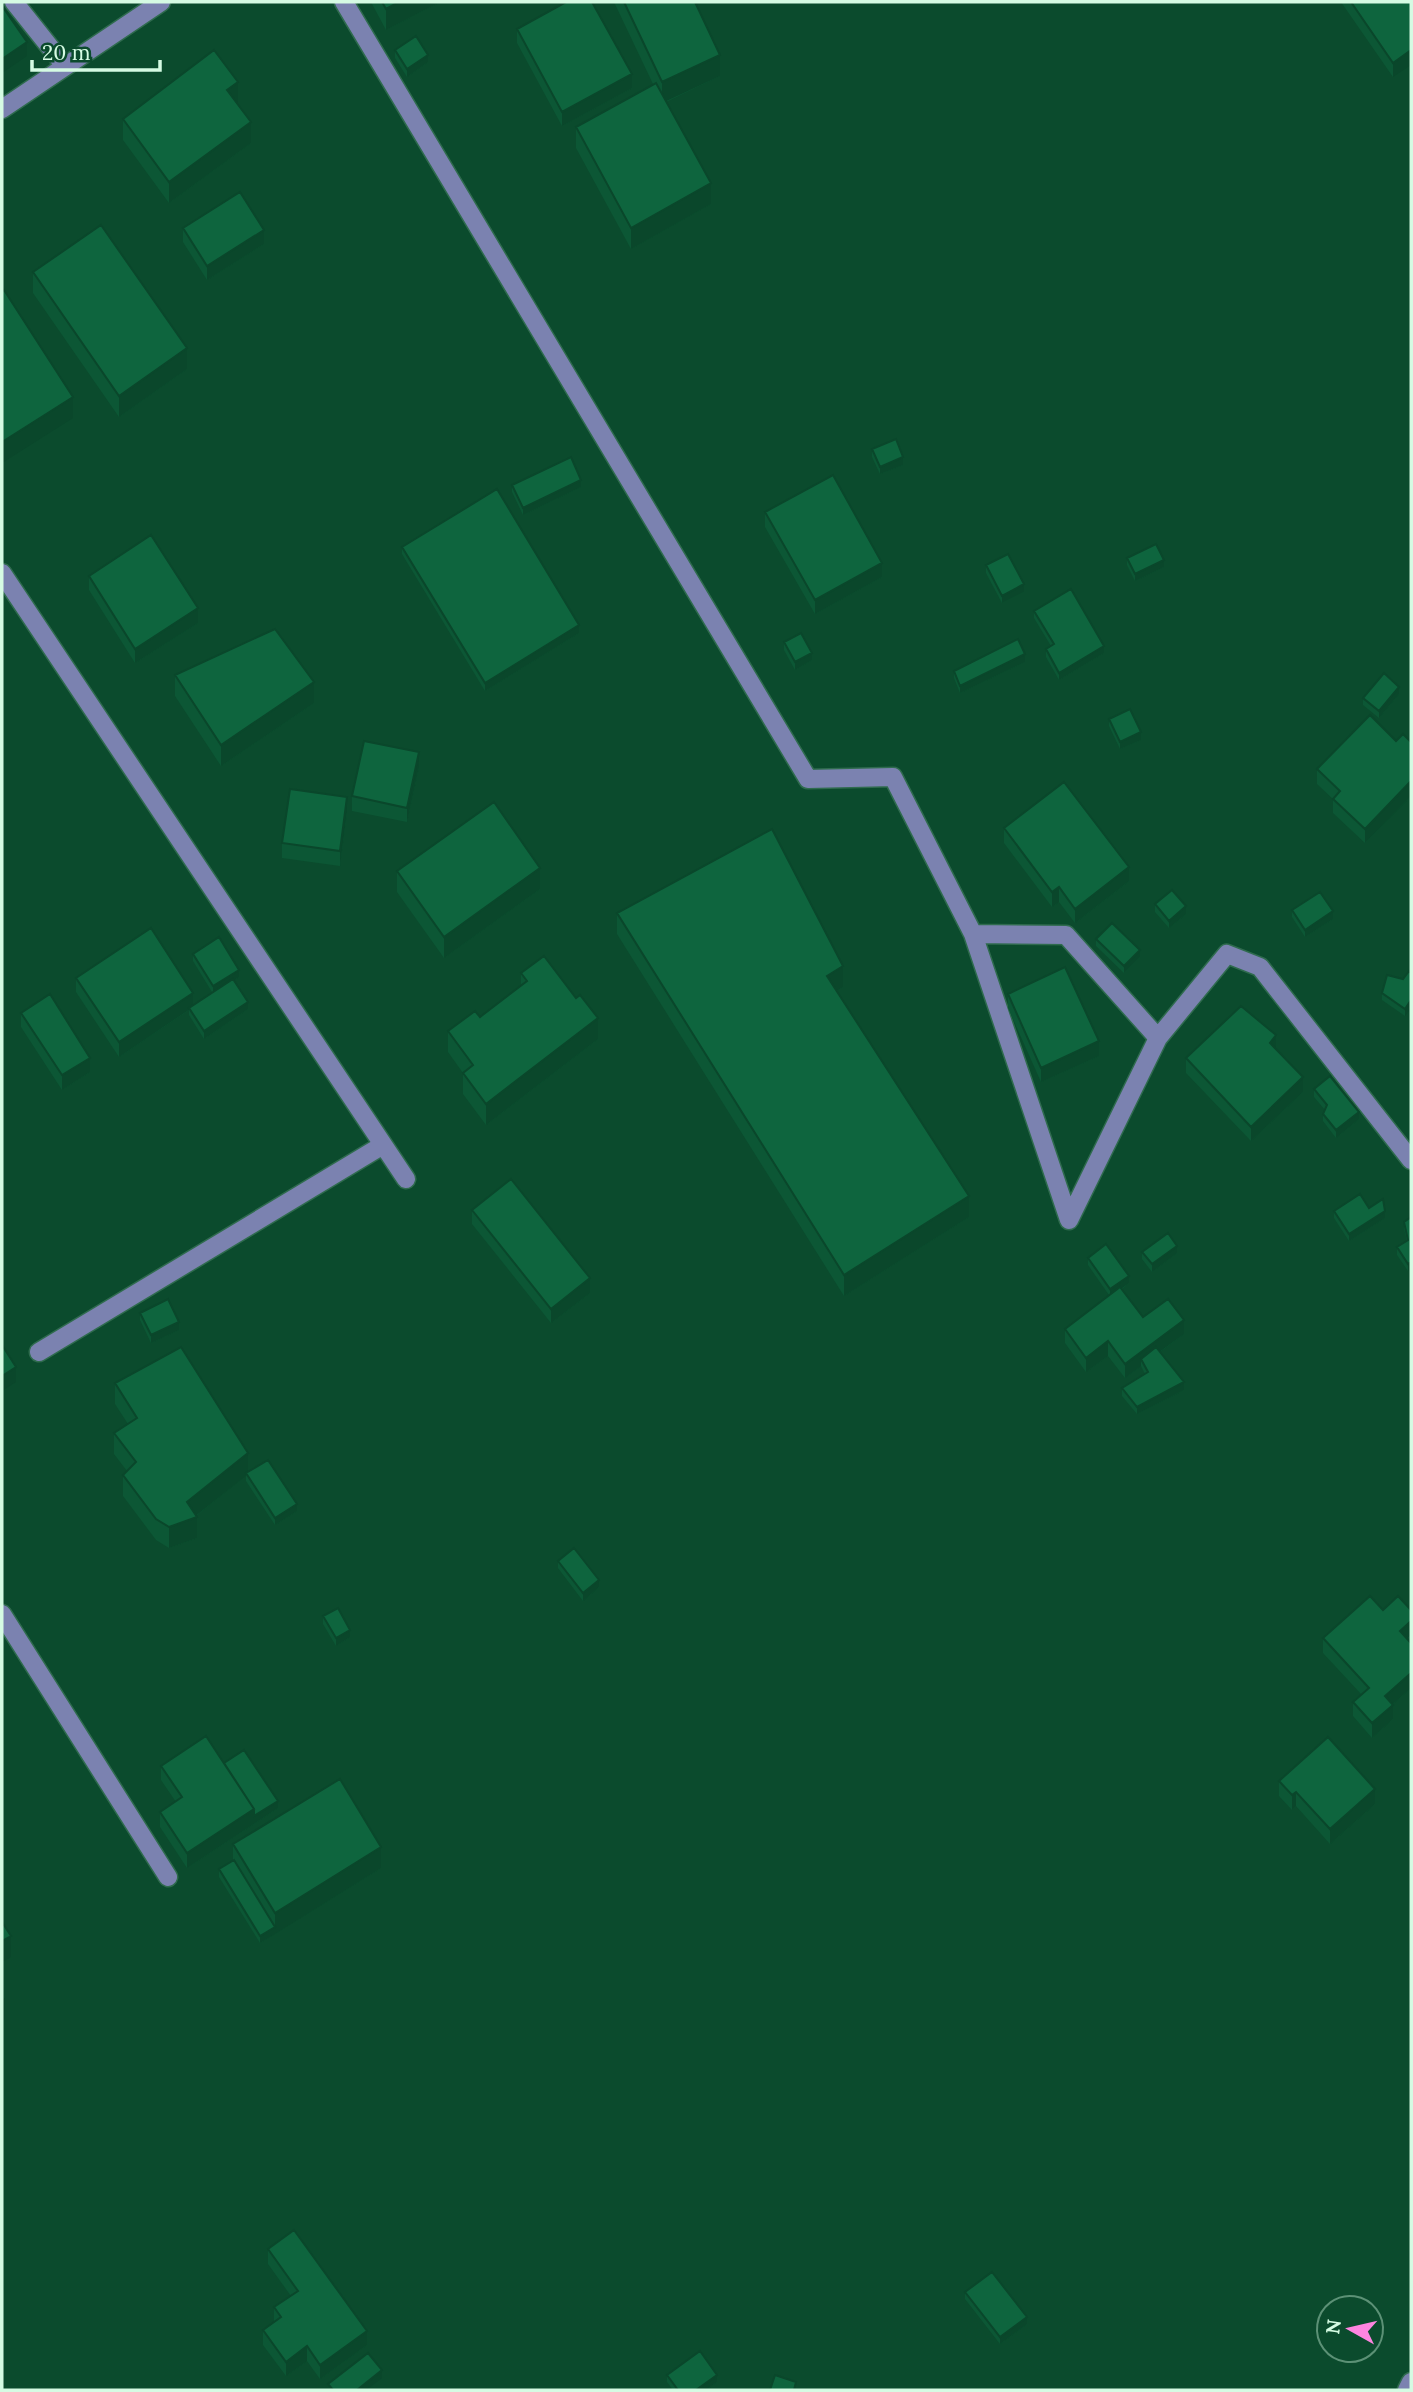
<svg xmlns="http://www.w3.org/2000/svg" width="1413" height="2392" viewBox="0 0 1413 2392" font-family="Lora,serif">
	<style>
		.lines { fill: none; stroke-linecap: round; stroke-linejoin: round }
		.minor-casing { stroke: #2f6b4e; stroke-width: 21 }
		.minor { stroke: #7b82b0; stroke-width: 18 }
		.wall { fill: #0c5735 }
		.shaded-wall { fill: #0a472b }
		.building { fill: #0e653e; stroke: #0a472b; stroke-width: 2 }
	</style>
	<rect width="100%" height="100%" fill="#0b4b2d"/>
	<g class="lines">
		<defs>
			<path id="minor" d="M14,2L65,66
				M344,2L808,779L893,777L973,934L1066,935L1158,1038L1227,954L1260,967L1411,1160
				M2,109L161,2
				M2,573L406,1179
				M973,934L1069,1220L1158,1038
				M39,1352L383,1145
				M2,1614L168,1877
				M1407,2390L1411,2382"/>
		</defs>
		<use href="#minor" class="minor-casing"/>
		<use href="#minor" class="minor"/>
	</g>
	<path class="wall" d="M371,2H440L386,30Z
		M614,2H695L720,76L666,102L711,204L631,249L576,148V127L653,84Z
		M1341,2H1411L1393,77Z
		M517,29L632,88L562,126L517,43Z
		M395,50L428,62L407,77L395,58Z
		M237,103L251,143L169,203L123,140V119L238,103Z
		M183,228L264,244L207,280L183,242Z
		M33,272L187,369L119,417L33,293Z
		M872,449L903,465L880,474L872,457Z
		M512,485L581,487L523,515L512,492Z
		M765,512L882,577L815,614L765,527Z
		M402,547L579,633L485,691L402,554Z
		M1127,558L1164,567L1135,581L1127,565Z
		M986,565L1024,592L1002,603L986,573Z
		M89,576L198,623L135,663L89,590Z
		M1034,611L1104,653L1059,680L1046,657V649L1051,646L1034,618Z
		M784,642L812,660L795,670L784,650Z
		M1025,662L960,693L954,678V671Z
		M175,675L314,703L221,766L175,696Z
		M1399,694L1379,718L1363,705V698Z
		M1109,719L1141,740L1120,749L1109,726Z
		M1396,741L1411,742V796L1365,843L1333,813V799L1317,784V769Z
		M419,767L407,822L352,811V796Z
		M347,812L340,866L282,858V843Z
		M1004,828L1129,881L1075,923L1059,902L1052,907L1004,843Z
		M397,871L540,889L444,958L397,892Z
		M1155,904L1186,914L1169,928L1155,912Z
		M1292,910L1333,919L1305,937L1292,917Z
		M617,913L843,987L837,991L969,1217L844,1296L617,934Z
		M1096,939L1140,957L1124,973L1096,946Z
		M193,954L239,977L234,980L248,1009L204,1039L189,1015V1010L119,1057L76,992V978L193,1005L212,992L193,961Z
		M1409,971L1405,1016L1382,1000V993L1403,979Z
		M521,973L598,1039L486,1125L463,1094V1073L448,1052V1031L480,1017L521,986Z
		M1008,994L1099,1056L1041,1082L1008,1008Z
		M21,1013L90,1072L62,1090L21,1027Z
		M1276,1050L1303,1092L1251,1141L1186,1073V1058Z
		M1314,1089L1359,1119L1336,1138L1323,1121V1114L1325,1110L1314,1097Z
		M1369,1208L1385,1218L1349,1241L1334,1218V1211Z
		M472,1210L590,1293L551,1323L472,1224Z
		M1411,1217V1270L1408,1271L1397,1255V1247L1407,1241L1404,1229V1222Z
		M1142,1252L1177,1253L1152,1272L1142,1259Z
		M1088,1258L1129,1283L1122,1289L1143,1317L1184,1334L1160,1352L1184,1390L1137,1414L1122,1396V1388L1145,1374L1141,1366L1125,1378L1108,1356L1086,1372L1065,1343V1329L1109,1295L1088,1265Z
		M140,1313L179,1330L151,1343L140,1320Z
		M115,1383L248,1472L297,1511L275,1525L246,1481V1475L196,1516L197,1538L169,1548L156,1540L123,1496V1475L127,1471L114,1454V1433L128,1424L115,1404Z
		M558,1561L599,1587L583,1601L558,1568Z
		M1383,1610H1411V1635L1408,1639L1411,1643V1688L1392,1705L1393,1719L1372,1738L1353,1716V1702L1361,1694L1323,1653V1638Z
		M323,1616L350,1637L336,1646L323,1624Z
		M224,1763L278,1808L187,1868L160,1827V1812L176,1802L161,1780V1766Z
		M1279,1781L1375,1804L1330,1844L1296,1806L1292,1810L1279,1796Z
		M233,1844L381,1868L260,1943L219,1877V1869L233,1861Z
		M268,2249L367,2345L320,2379L307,2361L286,2376L263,2345V2330L274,2322V2307L291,2296L268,2264Z
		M965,2292L1027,2324L1000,2344L965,2299Z
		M667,2375L717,2382L706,2390H673L667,2382Z"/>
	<path class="shaded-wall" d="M399,2H440L386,30V9Z
		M27,42V56L2,73V59Z
		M1411,50V65L1393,77V63Z
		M428,55V62L407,77V69Z
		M720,55V76L662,103V82Z
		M632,74V88L562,126V112Z
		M238,82V103L227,111V90Z
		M251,122V143L169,203V182Z
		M711,183V204L631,249V228Z
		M264,230V244L207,280V266Z
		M187,348V369L119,417V396Z
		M73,397V418L2,463V442Z
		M903,457V465L880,474V467Z
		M581,480V487L523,515V508Z
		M1164,560V567L1135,581V574Z
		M882,563V577L815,614V600Z
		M1024,584V592L1002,603V596Z
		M198,608V623L135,663V649Z
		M579,625V633L485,691V683Z
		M1104,646V653L1059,680V673Z
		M812,653V660L795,670V662Z
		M1025,654V662L960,693V686Z
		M314,682V703L221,766V745Z
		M1399,687V694L1379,718V711Z
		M1141,732V740L1120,749V742Z
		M419,752V767L407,822V808Z
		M1411,781V796L1365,843V829Z
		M347,797V812L340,866V851Z
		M1129,867V881L1075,923V909Z
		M540,868V889L444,958V937Z
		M1059,887V902L1052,907V892Z
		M1186,906V914L1169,928V921Z
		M1333,911V919L1305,937V930Z
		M1140,950V957L1124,973V966Z
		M843,966V987L827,997V976Z
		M239,970V977L213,993V986Z
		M193,993V1007L119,1057V1042Z
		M1411,1000V1008L1405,1016V1009Z
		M248,1002V1009L204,1039V1031Z
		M598,1018V1039L486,1125V1104Z
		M1276,1035V1050L1270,1043Z
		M1099,1041V1056L1041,1082V1068Z
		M90,1058V1072L62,1090V1075Z
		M1303,1077V1092L1251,1141V1127Z
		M1359,1112V1119L1336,1138V1130Z
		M969,1196V1217L844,1296V1275Z
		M1385,1211V1218L1349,1241V1234Z
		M1177,1246V1253L1152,1272V1264Z
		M1411,1262V1270L1408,1271V1264Z
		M1129,1276V1283L1110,1297V1289Z
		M590,1278V1293L551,1323V1309Z
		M1184,1320V1334L1143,1364L1141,1359V1366L1125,1378V1364Z
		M179,1322V1330L151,1343V1335Z
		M1108,1341V1356L1086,1372V1358Z
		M16,1367V1382L2,1391V1376Z
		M1184,1382V1390L1137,1414V1407Z
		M248,1453V1474L193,1518L197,1517V1538L169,1548V1527L187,1502Z
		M297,1504V1511L275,1525V1518Z
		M599,1580V1587L583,1601V1593Z
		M1411,1621V1635L1400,1645V1631Z
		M350,1630V1637L336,1646V1638Z
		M1411,1673V1688L1385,1711V1696Z
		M1393,1705V1719L1372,1738V1723Z
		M1375,1789V1804L1330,1844V1829Z
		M1296,1792V1806L1292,1810V1795Z
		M278,1801V1808L187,1868V1853L254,1809Z
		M381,1847V1868L275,1934V1913Z
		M275,1927V1934L260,1943V1936Z
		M11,1936V1957L2,1962V1941Z
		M5,1998V2019L2,2021V2000Z
		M1027,2317V2324L1000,2344V2337Z
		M367,2331V2345L320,2379V2365Z
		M307,2346V2361L286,2376V2362Z
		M382,2370V2378L366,2390H357Z
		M717,2375V2382L706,2390H696Z"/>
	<path class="building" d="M382,2H399L386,9Z
		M566,2H592L632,74L562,112L517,29Z
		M624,2H695L720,55L662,82Z
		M1351,2H1411V50L1393,63Z
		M2,6L27,42L2,59Z
		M416,36L428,55L407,69L395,50Z
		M214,50L238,82L227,90L251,122L169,182L123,119Z
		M656,83L711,183L631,228L576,127Z
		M240,192L264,230L207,266L183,228Z
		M101,225L187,348L119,396L33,272Z
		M4,290L73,397L2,442V291Z
		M896,439L903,457L880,467L872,449Z
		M571,457L581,480L523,508L512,485Z
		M833,475L882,563L815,600L765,512Z
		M497,489L579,625L485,683L402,547Z
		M151,535L198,608L135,649L89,576Z
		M1156,544L1164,560L1135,574L1127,558Z
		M1008,554L1024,584L1002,596L986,565Z
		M1071,589L1104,646L1059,673L1046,649L1054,644L1034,611Z
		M275,629L314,682L221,745L175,675Z
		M801,633L812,653L795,662L784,642Z
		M1018,639L1025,654L960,686L954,671Z
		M1384,673L1399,687L1379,711L1363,698Z
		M1130,709L1141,732L1120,742L1109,719Z
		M1370,715L1396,741L1403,734L1411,742V781L1365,829L1333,799L1340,791L1317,769Z
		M364,741L419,752L407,808L352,796Z
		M1064,782L1129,867L1075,909L1059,887L1052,892L1004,828Z
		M290,789L347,797L340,851L282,843Z
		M494,802L540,868L444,937L397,871Z
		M772,829L843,966L827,976L969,1196L844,1275L617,913Z
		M1172,890L1186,906L1169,921L1155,904Z
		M1320,892L1333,911L1305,930L1292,910Z
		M1112,923L1140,950L1124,966L1096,939Z
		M151,928L193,993L119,1042L76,978Z
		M219,937L239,970L213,986L193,954Z
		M544,956L576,998L580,995L598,1018L486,1104L463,1073L473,1065L448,1031L475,1011L480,1017L527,981L521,973Z
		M1065,967L1099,1041L1041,1068L1008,994Z
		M1409,971L1411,973V1000L1405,1009L1382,993L1387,975L1403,979Z
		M233,979L248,1002L204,1031L189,1008Z
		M50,994L90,1058L62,1075L21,1013Z
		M1241,1006L1276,1035L1270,1043L1303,1077L1251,1127L1186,1058Z
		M1330,1076L1359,1112L1336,1130L1323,1114L1327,1105L1314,1089Z
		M511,1179L590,1278L551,1309L472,1210Z
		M1360,1194L1369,1208L1383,1199L1385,1211L1349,1234L1334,1211Z
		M1411,1217V1262L1408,1264L1397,1247L1408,1240L1404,1222Z
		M1168,1233L1177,1246L1152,1264L1142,1252Z
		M1106,1244L1129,1276L1110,1289L1088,1258Z
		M1120,1287L1143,1317L1168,1299L1184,1320L1125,1364L1108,1341L1086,1358L1065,1329Z
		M168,1299L179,1322L151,1335L140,1313Z
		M2,1345L16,1367L2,1376Z
		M181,1347L248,1453L187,1502L197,1517L169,1527L156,1519L123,1475L136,1462L114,1433L137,1418L115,1383Z
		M1156,1347L1184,1382L1137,1407L1122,1388L1148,1372L1141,1359Z
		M268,1460L297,1504L275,1518L246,1473Z
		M574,1548L599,1580L583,1593L558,1561Z
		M1370,1596L1383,1610L1398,1596L1411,1610V1621L1400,1631L1411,1643V1673L1385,1696L1393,1705L1372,1723L1353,1702L1369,1688L1323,1638Z
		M338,1608L350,1630L336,1638L323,1616Z
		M206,1736L254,1809L187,1853L160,1812L182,1797L161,1766Z
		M1328,1737L1375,1789L1330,1829L1296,1792L1292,1795L1279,1781Z
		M244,1750L278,1801L254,1816V1809L224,1763Z
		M340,1779L381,1847L275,1913L233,1844Z
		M234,1860L275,1927L260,1936L219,1869Z
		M2,1922L11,1936L2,1941Z
		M294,2230L367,2331L320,2365L307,2346L286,2362L263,2330L281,2317L274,2307L298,2291L268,2249Z
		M992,2272L1027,2317L1000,2337L965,2292Z
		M700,2351L717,2375L696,2390H678L667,2375Z
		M368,2353L382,2370L357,2390H333L328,2384Z
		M775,2375L796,2382L794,2390H770Z"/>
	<rect width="1413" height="2392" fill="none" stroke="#d5fbe3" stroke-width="7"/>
	<g transform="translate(1350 2329) rotate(278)"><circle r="33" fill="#0b4b2d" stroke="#5c9176" stroke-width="2"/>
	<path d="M0-5L12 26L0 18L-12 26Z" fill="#fe85e0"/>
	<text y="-10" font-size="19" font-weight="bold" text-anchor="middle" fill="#d5fbe3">N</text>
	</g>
	<path d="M32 60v10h128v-10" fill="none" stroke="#d5fbe3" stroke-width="3.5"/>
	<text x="42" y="60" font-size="21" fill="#d5fbe3" stroke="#0b4b2d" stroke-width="5" paint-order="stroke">20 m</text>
</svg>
